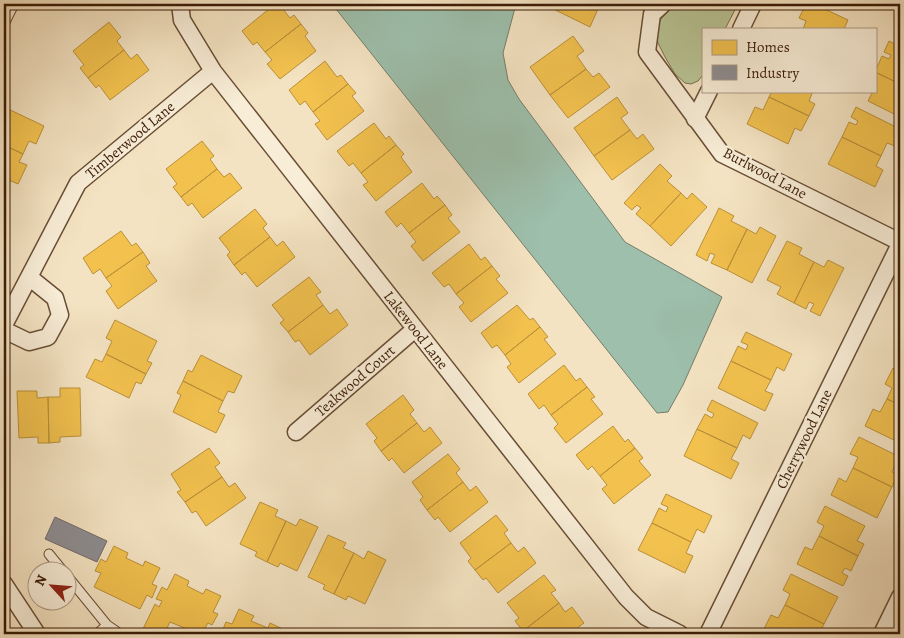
<svg xmlns="http://www.w3.org/2000/svg" width="904" height="638" viewBox="0 0 904 638" font-family="Alegreya,serif">
	<style>
		.green { fill: #b9c495; stroke: #7a704e }
		.water { fill: #9dbfac; stroke: #767e6a }
		.homes { fill: #f2c14e; stroke: #bb9039 }
		.industry { fill: #8d8d92; stroke: #746b68 }
		.lines { fill: none; stroke-linecap: round; stroke-linejoin: round }
		.service-casing { stroke: #694e36; stroke-width: 11 }
		.minor-casing { stroke: #694e36; stroke-width: 19 }
		.service { stroke: #f8edd7; stroke-width: 9 }
		.minor { stroke: #f8edd7; stroke-width: 16 }
		.labels { text-anchor: middle; stroke-width: 5; stroke-linejoin: round; paint-order: stroke }
		.street-label { font-size: 15px; fill: #3b1c07; stroke: #f8edd7 }
	</style>
	<rect width="100%" height="100%" fill="#f4e3c2"/>
	<filter id="stains"><feTurbulence type="fractalNoise" baseFrequency=".004" numOctaves="4"/><feColorMatrix values="0 0 0 0 .2 0 0 0 0 .09 0 0 0 0 .02 0 0 0 .5 -.17"/></filter>
	<radialGradient id="worn" r=".72"><stop offset=".6" stop-color="#630" stop-opacity="0"/><stop offset="1" stop-color="#630" stop-opacity=".3"/></radialGradient>
	<path class="green" d="M676,4H738L725,29H703V75L698,81L691,84L685,83L675,74L665,57L658,43L655,31L661,19Z"/>
	<path class="water" d="M332,4H516L503,53L508,80L519,99L625,242L722,297L683,385L668,412L657,413Z"/>
	<path class="homes" d="M275,4H279L290,18L294,15L301,24L265,52L257,42L253,45L242,31Z
		M543,4H591V5L598,9L590,27Z
		M806,4H814L848,20L844,29H803L806,21L799,18Z
		M109,22L121,37L117,41L124,50L88,78L80,68L84,65L73,51Z
		M301,24L308,33L305,36L316,51L280,79L267,64L272,60L265,52Z
		M573,36L584,51L577,56L586,69L550,95L530,67Z
		M889,41L900,47V84L875,72L882,56L889,59L891,55L884,52Z
		M124,50L131,59L137,54L149,70L110,100L99,85L96,88L88,78Z
		M325,61L337,77L341,75L348,84L313,112L305,101L300,105L289,90Z
		M586,69L593,77L599,73L610,87L568,118L550,95Z
		M875,72L900,84V117L868,101L873,91H875Z
		M348,84L356,93L352,96L364,111L327,140L315,124L320,121L313,112Z
		M772,91H813L809,101L815,104L809,116L769,97Z
		M617,97L628,113L621,118L630,130L594,156L574,128Z
		M769,97L809,116L801,131L795,128L788,144L747,124L755,107L763,110Z
		M4,107L44,126L36,144L29,141L23,154L4,145Z
		M856,107L900,129V135L895,146L887,143L881,156L842,137L849,122L856,125L858,121L851,117Z
		M374,123L386,139L389,136L396,145L361,173L353,163L349,166L337,151Z
		M630,130L637,139L643,134L654,149L612,180L594,156Z
		M842,137L881,156L876,166L883,170L875,187L828,164Z
		M202,141L214,156L210,159L217,169L181,197L173,187L177,184L166,169Z
		M4,145L23,154L19,162L27,165L18,184L4,178Z
		M396,145L404,154L401,157L412,172L376,201L363,185L368,182L361,173Z
		M660,164L672,176L667,181L681,193L650,226L636,214L641,208L637,205L632,210L624,203Z
		M217,169L224,177L230,173L242,188L203,218L192,203L188,206L181,197Z
		M422,183L434,199L437,196L445,205L409,233L401,223L397,227L385,212Z
		M681,193L687,199L692,193L707,207L671,246L650,226Z
		M445,205L452,215L448,218L460,232L423,261L411,246L416,242L409,233Z
		M719,208L734,216L731,221L747,229L727,270L711,263L715,255L710,253L707,261L696,255Z
		M255,209L267,224L263,228L270,237L234,265L227,255L230,252L219,238Z
		M760,227L776,236L752,283L727,270L747,229L756,234Z
		M121,231L132,246L136,243L143,252L106,278L100,269L93,274L83,258Z
		M270,237L277,246L283,241L295,257L257,287L245,272L242,275L234,265Z
		M787,241L802,248L799,254L814,262L794,303L777,294L781,287L767,280Z
		M469,244L481,260L485,257L492,266L456,294L449,284L444,287L432,273Z
		M143,252L150,263L146,266L157,281L118,309L106,291L112,286L106,278Z
		M828,260L844,268L820,316L810,311L814,304L809,302L806,309L794,303L814,262L824,267Z
		M492,266L500,276L496,279L508,293L471,322L459,307L464,303L456,294Z
		M309,277L321,292L316,295L323,305L288,332L280,323L284,320L272,305Z
		M323,305L330,314L337,309L348,325L310,355L299,340L295,342L288,332Z
		M517,305L530,320L533,318L540,327L505,355L497,345L492,348L481,333Z
		M115,320L157,341L147,361L152,363L146,374L106,354L112,341L106,338Z
		M540,327L548,337L544,339L556,354L519,383L507,367L511,364L505,355Z
		M746,332L792,354L784,371L777,367L771,380L731,361L738,346L746,350L748,345L741,342Z
		M106,354L146,374L141,384L136,382L129,398L86,377L95,359L102,362Z
		M201,355L242,376L234,393L228,391L223,401L183,381L188,370L192,372Z
		M731,361L771,380L765,391L773,394L765,411L718,388Z
		M564,365L576,381L580,378L587,387L551,415L544,405L539,409L528,394Z
		M893,368L900,371V405L887,399L892,388L885,384Z
		M183,381L223,401L218,412L225,415L216,433L173,412L181,395L177,393Z
		M587,387L595,397L591,399L603,414L566,443L554,428L558,424L551,415Z
		M60,388H80L81,436L60,437V442L49,443L48,397H60Z
		M17,391H37V398L48,397L49,443H38V437L19,438Z
		M403,395L414,410L410,414L417,423L381,451L374,441L377,438L366,424Z
		M887,399L900,405V443L865,426L873,409L880,412Z
		M712,400L758,423L750,439L743,435L737,448L697,429L705,414L712,418L714,414L707,410Z
		M417,423L424,432L430,427L442,443L404,473L392,458L389,461L381,451Z
		M613,426L625,442L628,439L635,448L600,476L592,466L588,470L576,455Z
		M697,429L737,448L731,459L739,463L731,479L684,456Z
		M859,437L900,457V470L894,467L892,472L898,475L892,487L853,468L858,457L850,454Z
		M209,448L220,463L215,467L222,477L185,502L177,492L181,490L171,474Z
		M635,448L643,458L639,461L651,475L614,504L602,489L607,485L600,476Z
		M448,454L460,469L456,473L463,482L427,510L420,500L423,497L412,482Z
		M853,468L892,487L877,518L831,495L839,478L846,482Z
		M222,477L229,487L235,483L246,498L206,526L196,511L192,513L185,502Z
		M463,482L470,491L476,486L488,502L450,532L438,517L435,520L427,510Z
		M666,494L712,516L704,533L697,529L691,542L652,523L659,508L666,512L668,507L661,504Z
		M260,502L278,510L275,516L286,521L267,562L255,556L257,552L240,544Z
		M825,506L865,526L857,541L864,544L858,556L819,536L824,526L817,522Z
		M496,515L508,530L504,533L511,543L475,570L468,561L471,558L460,543Z
		M300,519L318,527L297,571L280,563L278,567L267,562L286,521L296,526Z
		M652,523L691,542L686,553L693,556L685,573L638,550Z
		M328,535L346,543L343,548L354,553L334,594L323,589L325,585L308,577Z
		M819,536L858,556L851,571L845,568L842,573L848,576L843,586L797,564L805,547L812,550Z
		M511,543L518,552L524,547L536,563L498,593L486,578L483,580L475,570Z
		M114,546L128,553L126,558L143,566L145,561L160,568L152,584L157,586L152,598L147,595L140,609L94,587L101,573L95,571L101,559L106,562Z
		M368,551L386,560L365,604L348,596L346,600L334,594L354,553L364,559Z
		M175,574L189,581L187,586L203,594L206,589L221,596L213,612L218,614L212,625L208,623L205,628L208,630L206,634H184L187,629L170,622L164,634H154L143,629L155,604L159,607L162,601L156,599L162,587L167,590Z
		M791,574L838,597L824,624L785,605L790,594L783,590Z
		M544,575L556,590L551,593L559,603L523,631L515,621L519,618L507,603Z
		M559,603L565,612L572,607L584,623L569,634H526L523,631Z
		M785,605L824,624L819,634H769L763,631L771,615L778,618Z
		M239,609L254,616L251,621L268,628L270,623L285,630L283,634H221L226,622L232,624Z"/>
	<path class="industry" d="M55,517L107,541L97,562L45,539Z"/>
	<g class="lines">
		<defs>
			<path id="service" d="M4,24L14,4
				M49,554L62,570
				M68,577L107,625L97,634
				M107,625L120,634"/>
			<path id="minor" d="M180,4L182,20L213,71L626,597L646,617L680,634
				M663,4L652,14L647,52L722,154L900,242
				M741,29L753,4
				M695,119L709,91
				M4,325L78,183L213,71
				M4,330L29,342L48,337L60,315L55,298L29,277
				M296,432L415,329
				M4,584L37,634
				M708,634L900,244
				M882,634L900,597"/>
		</defs>
		<use href="#service" class="service-casing"/>
		<use href="#minor" class="minor-casing"/>
		<use href="#service" class="service"/>
		<use href="#minor" class="minor"/>
	</g>
	<g class="labels">
		<g class="street-label">
			<text transform="translate(130 140) rotate(-40)" y="5">Timberwood Lane</text>
			<text transform="translate(765 173) rotate(28)" y="5">Burlwood Lane</text>
			<text transform="translate(416 330) rotate(52)" y="5">Lakewood Lane</text>
			<text transform="translate(355 381) rotate(-41)" y="5">Teakwood Court</text>
			<text transform="translate(804 439) rotate(-64)" y="5">Cherrywood Lane</text>
		</g>
	</g>
	<rect width="904" height="638" fill="none" stroke="#f4e3c2" stroke-width="20"/>
	<rect x="5" y="5" width="894" height="628" fill="none" stroke="#3b1c07" stroke-width="2.5"/>
	<rect x="10" y="10" width="884" height="618" fill="none" stroke="#3b1c07"/>
	<rect x="702" y="28" width="175" height="65" fill="#f8edd7" stroke="#ac9984"/>
	<rect x="712" y="40" width="25" height="15" fill="#f2c14e" stroke="#ac9984"/>
	<text x="746" y="52" font-size="15" fill="#3b1c07">Homes</text>
	<rect x="712" y="65" width="25" height="15" fill="#8d8d92" stroke="#ac9984"/>
	<text x="746" y="78" font-size="15" fill="#3b1c07">Industry</text>
	<g transform="translate(52 586) rotate(296)"><circle r="24" fill="#f8edd7" stroke="#ac9984"/>
	<path d="M0-4L9 19L0 12L-9 19Z" fill="#8f2418"/>
	<text y="-8" font-size="14" font-weight="bold" text-anchor="middle" fill="#3b1c07">N</text>
	</g>
	<rect width="100%" height="100%" filter="url(#stains)"/>
	<rect width="100%" height="100%" fill="url(#worn)"/>
</svg>
